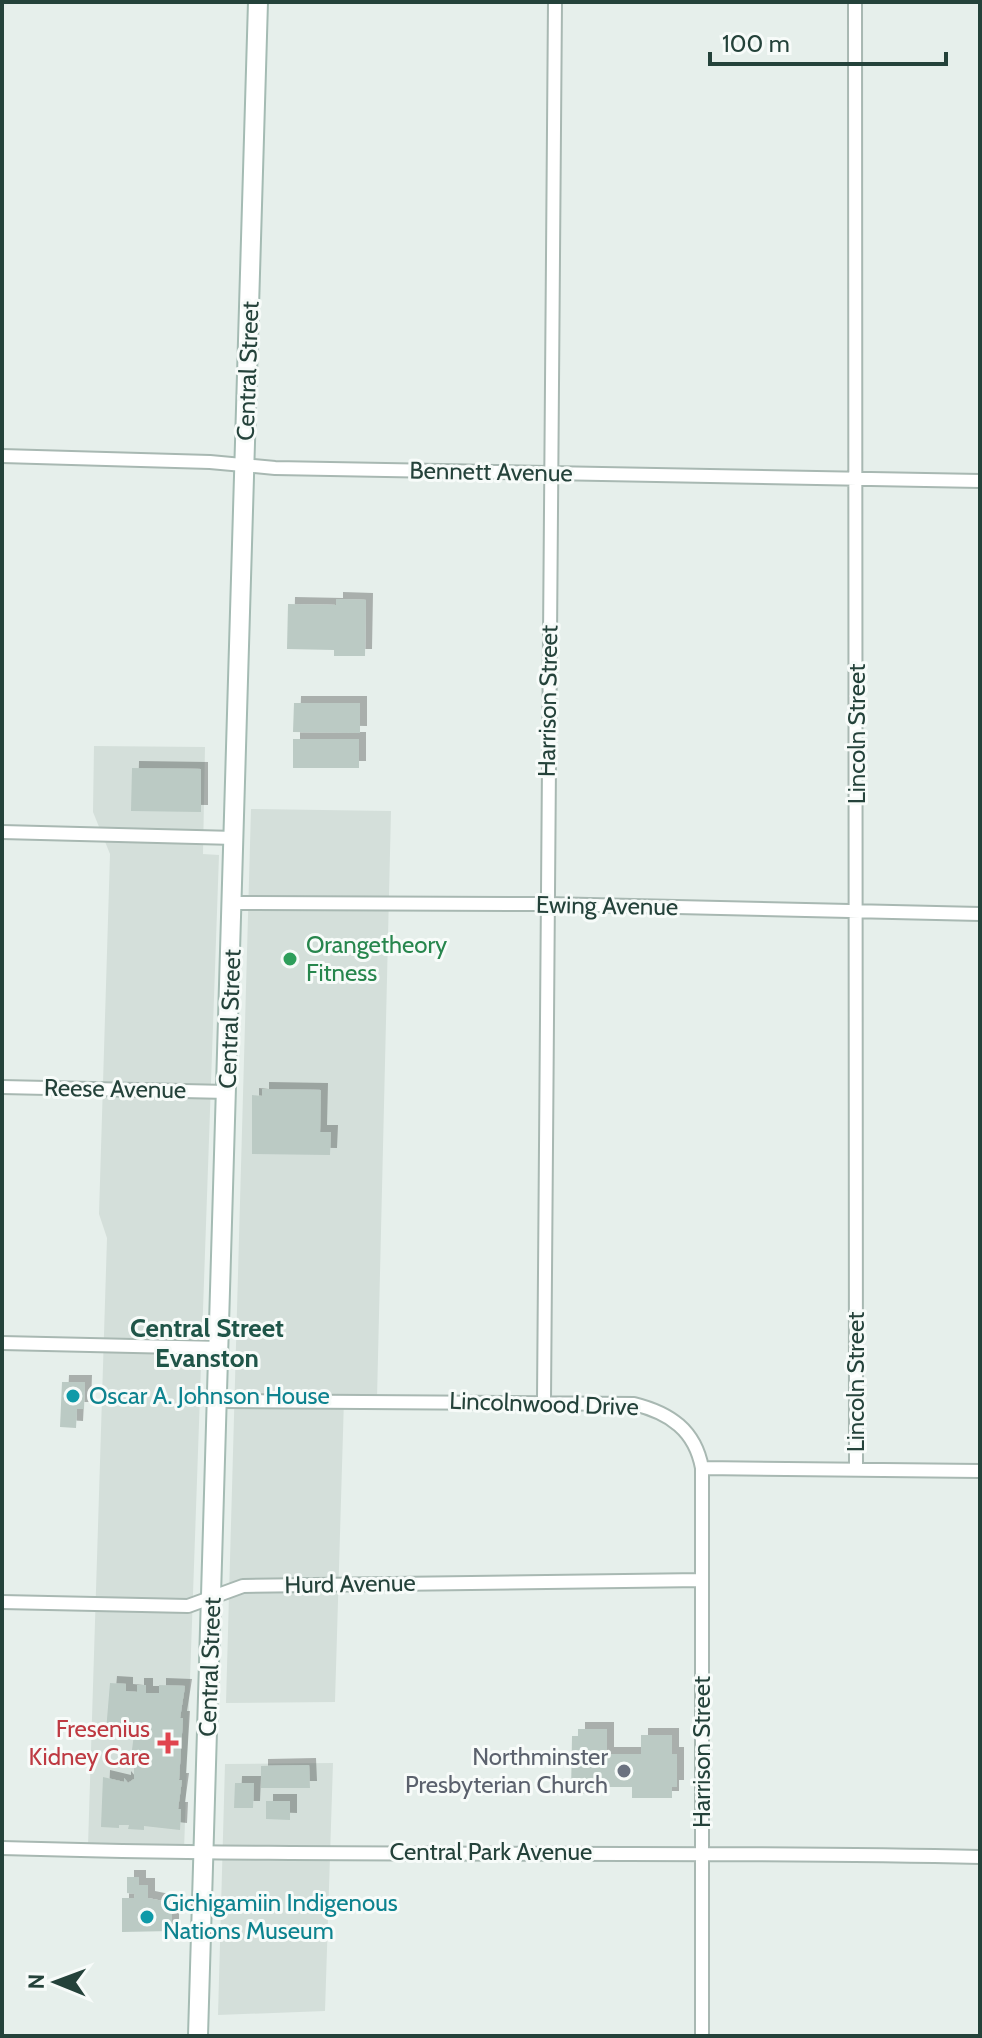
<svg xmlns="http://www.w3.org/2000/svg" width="982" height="2038" viewBox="0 0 982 2038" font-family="Cabin,sans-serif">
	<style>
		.built { fill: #d4dfda }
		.building { fill: #bbcac4; filter: url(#shadow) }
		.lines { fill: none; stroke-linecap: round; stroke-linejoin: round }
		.minor-casing { stroke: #a8b8b2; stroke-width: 16 }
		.secondary-casing { stroke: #a4bbb3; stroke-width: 22 }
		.minor { stroke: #fff; stroke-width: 12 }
		.secondary { stroke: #fff; stroke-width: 18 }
		.leisure-dot { fill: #2e9e5b; stroke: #f7fbf9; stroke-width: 3 }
		.culture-dot { fill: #0f9aa8; stroke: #f7fbf9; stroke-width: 3 }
		.health-dot { fill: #e0444e; stroke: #f7fbf9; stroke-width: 3 }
		.worship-dot { fill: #6b7280; stroke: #f7fbf9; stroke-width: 3 }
		.labels { text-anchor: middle; stroke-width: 6; stroke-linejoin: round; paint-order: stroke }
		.street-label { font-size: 24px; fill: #24423a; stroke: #f7fbf9 }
		.leisure-label { font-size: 24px; fill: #27864d; stroke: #f7fbf9; text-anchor: start }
		.culture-label { font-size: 24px; fill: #0d838f; stroke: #f7fbf9; text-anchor: start }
		.health-label { font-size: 24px; fill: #be3a42; stroke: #f7fbf9; text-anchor: end }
		.worship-label { font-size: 24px; fill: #5b616d; stroke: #f7fbf9; text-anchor: end }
		.neighbourhood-label { font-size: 26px; font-weight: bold; fill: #1f5548; stroke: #f7fbf9 }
	</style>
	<defs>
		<filter id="shadow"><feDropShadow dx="7" dy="-7" stdDeviation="0" flood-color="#0004"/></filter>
	</defs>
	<rect width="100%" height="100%" fill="#e6efeb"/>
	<path class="built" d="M94,746L205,747L203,854L219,855L184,1850L88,1846L107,1238L99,1214L110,854L93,812Z
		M251,809L391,811L377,1399H344L335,1702L226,1703Z
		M333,1763L325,2011L218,2015L225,1764Z"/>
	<path class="building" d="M336,599L366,600L365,656H334V650L287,649L288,604L336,605Z
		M294,703H360V733L293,732Z
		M293,739H359V768H293Z
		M132,768L201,769V812L131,811Z
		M262,1089L321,1090L320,1132H331L330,1155L252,1154V1095L262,1096Z
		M62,1382H85L84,1409H77L76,1428L60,1427Z
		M110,1683L126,1684V1691L137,1692V1685H146V1693H159V1685L185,1686L180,1718H183L179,1780H182L178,1809H181L180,1830L144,1826V1830L128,1829L129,1825H119V1828L101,1827L103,1777L124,1782V1778L128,1783L134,1779V1766H130L134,1734L131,1730L125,1733V1728L106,1731Z
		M578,1729H607V1754H641V1735H672V1754H677V1787H672V1798H632V1787H602V1794H571L572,1736H578Z
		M309,1765L310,1788H261V1766Z
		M235,1783H254L253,1808H234Z
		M266,1801H290V1820L266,1819Z
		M127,1877H139V1885H148V1898L172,1903V1931L122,1932V1898H134L135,1894L127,1893Z"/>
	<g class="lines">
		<defs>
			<path id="minor" d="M855,2L856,1467
				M2,456L210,462L275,468L980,481
				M2,832L235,838
				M233,903L546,904L980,914
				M2,1087L228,1092
				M2,1343L221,1348
				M544,1400L555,2
				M219,1401L634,1404C670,1413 695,1430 702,1468V2036
				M702,1468L980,1471
				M2,1602L188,1606L243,1586L702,1580
				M2,1848C328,1858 654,1850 980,1857"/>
			<path id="secondary" d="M198,2036L258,2"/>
		</defs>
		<use href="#minor" class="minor-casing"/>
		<use href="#secondary" class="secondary-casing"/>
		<use href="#minor" class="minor"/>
		<use href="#secondary" class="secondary"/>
	</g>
	<circle class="leisure-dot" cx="290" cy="959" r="8"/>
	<g class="culture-dot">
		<circle cx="73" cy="1396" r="8"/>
		<circle cx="147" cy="1917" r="8"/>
	</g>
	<path class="health-dot" d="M164 1731h8v8h8v8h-8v8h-8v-8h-8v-8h8z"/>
	<circle class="worship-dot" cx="624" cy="1771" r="8"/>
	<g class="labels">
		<g class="street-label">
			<text transform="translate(248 371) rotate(-88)" y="8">Central Street</text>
			<text transform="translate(491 472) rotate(1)" y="8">Bennett Avenue</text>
			<text transform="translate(548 701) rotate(-89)" y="8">Harrison Street</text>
			<text transform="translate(857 734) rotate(-90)" y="8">Lincoln Street</text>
			<text transform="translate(607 906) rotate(1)" y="8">Ewing Avenue</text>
			<text transform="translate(230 1019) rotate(-88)" y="8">Central Street</text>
			<text transform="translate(115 1089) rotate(1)" y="8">Reese Avenue</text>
			<text transform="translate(856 1382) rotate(-90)" y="8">Lincoln Street</text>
			<text transform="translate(544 1404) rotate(2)" y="8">Lincolnwood Drive</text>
			<text transform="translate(350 1584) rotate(-1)" y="8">Hurd Avenue</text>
			<text transform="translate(210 1667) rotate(-88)" y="8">Central Street</text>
			<text transform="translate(702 1752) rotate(-90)" y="8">Harrison Street</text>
			<text x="491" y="1860">Central Park Avenue</text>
		</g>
		<g class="leisure-label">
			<text x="306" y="953">Orangetheory<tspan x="306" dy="28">Fitness</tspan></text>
		</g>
		<g class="culture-label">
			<text x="89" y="1404">Oscar A. Johnson House</text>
			<text x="163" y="1911">Gichigamiin Indigenous<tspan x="163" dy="28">Nations Museum</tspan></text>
		</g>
		<g class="health-label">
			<text x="150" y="1737">Fresenius<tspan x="150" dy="28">Kidney Care</tspan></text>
		</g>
		<g class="worship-label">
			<text x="608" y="1765">Northminster<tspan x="608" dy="28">Presbyterian Church</tspan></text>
		</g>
		<g class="neighbourhood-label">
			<text x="207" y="1337">Central Street<tspan x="207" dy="30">Evanston</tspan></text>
		</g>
	</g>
	<rect width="982" height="2038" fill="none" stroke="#24423a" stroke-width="8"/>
	<g transform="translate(56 1982) rotate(271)" stroke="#f7fbf9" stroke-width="6" paint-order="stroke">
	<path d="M0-6L14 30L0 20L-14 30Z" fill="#24423a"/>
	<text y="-12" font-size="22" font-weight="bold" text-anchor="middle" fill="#24423a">N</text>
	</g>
	<path d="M710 52v12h236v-12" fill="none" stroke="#24423a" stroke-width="4"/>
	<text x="722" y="52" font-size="24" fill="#24423a" stroke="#f7fbf9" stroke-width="6" paint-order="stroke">100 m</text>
</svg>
